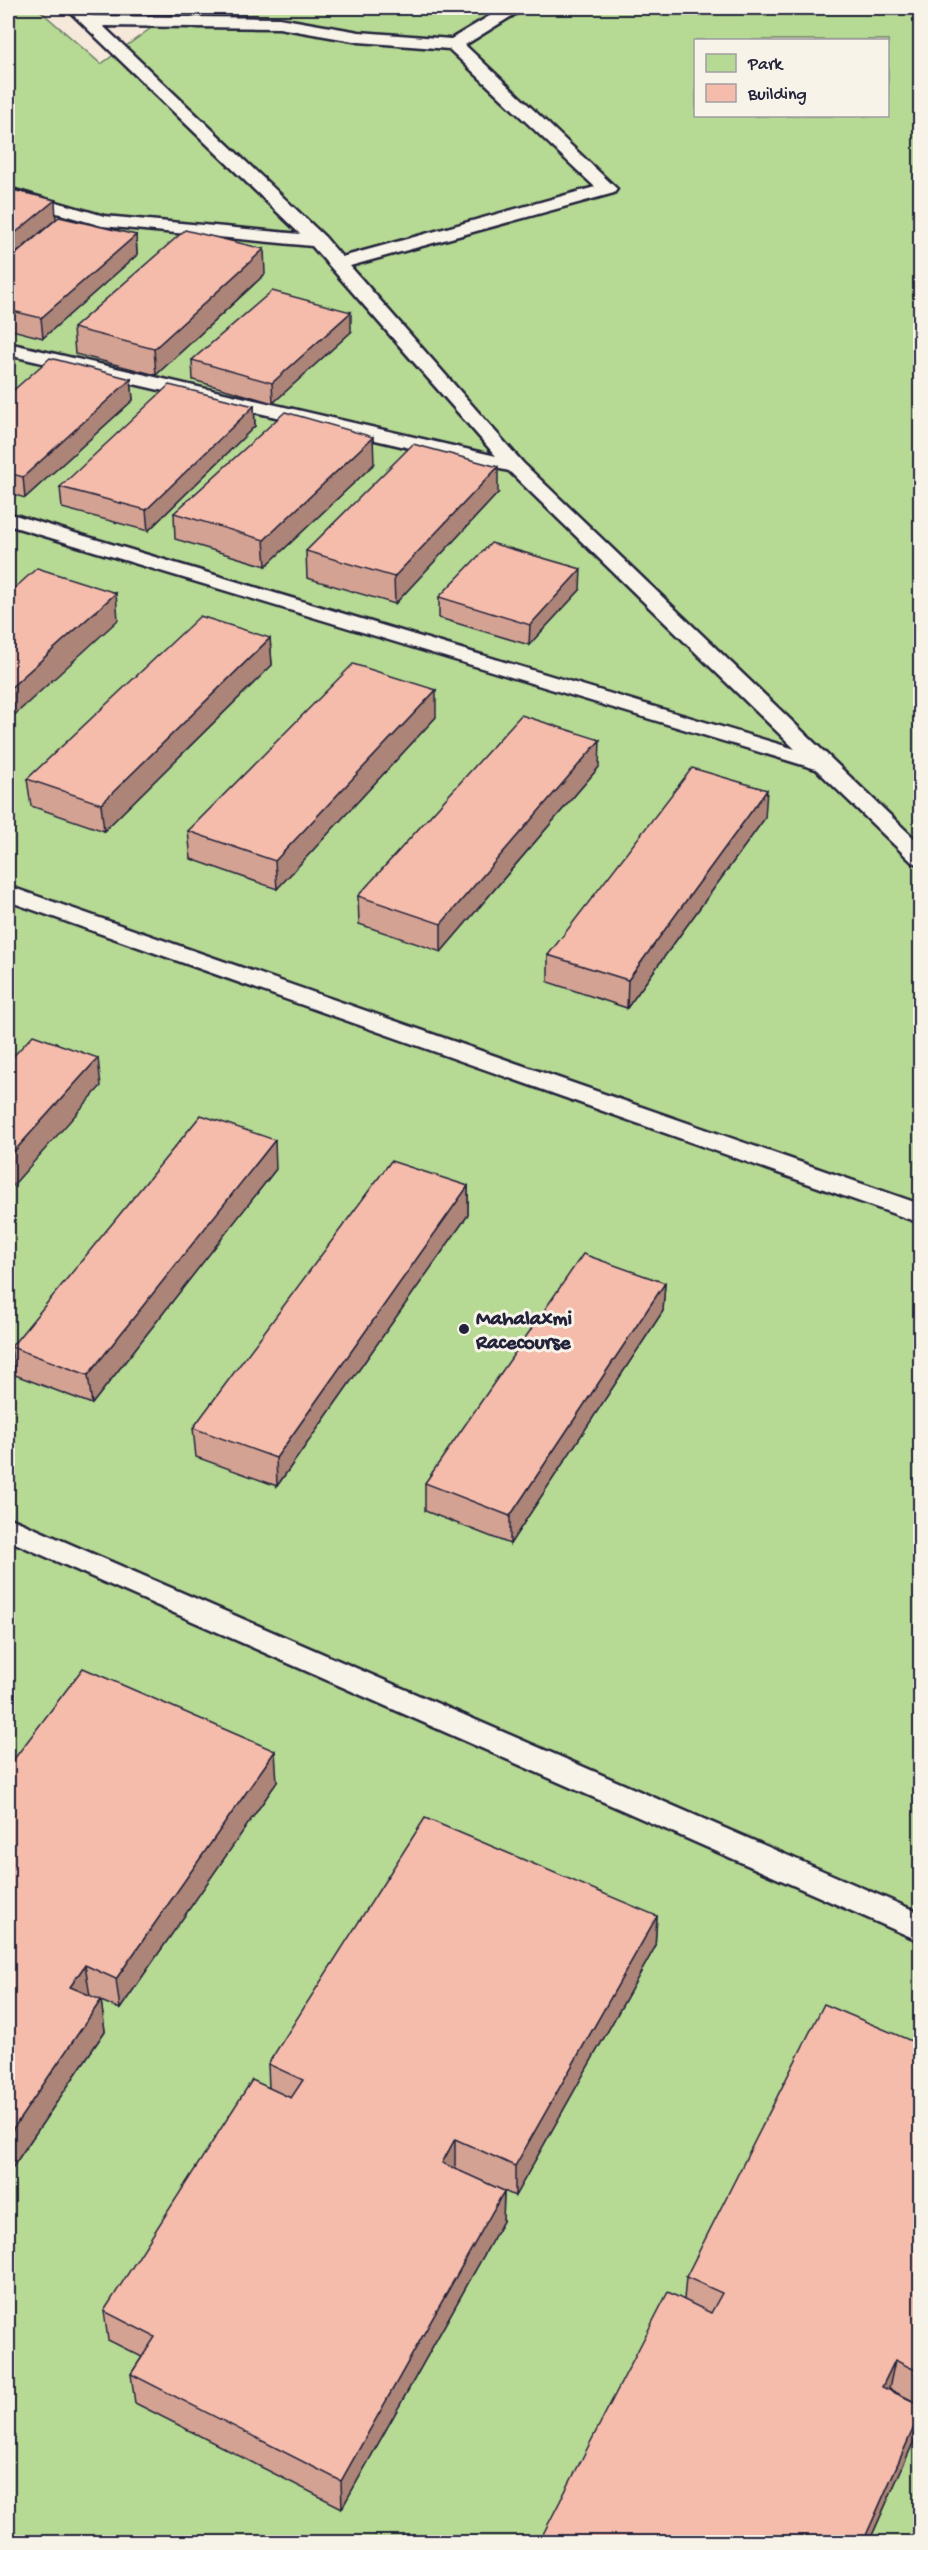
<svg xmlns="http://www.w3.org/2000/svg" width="928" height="2550" viewBox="0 0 928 2550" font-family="'Gochi Hand',sans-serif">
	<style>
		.green { fill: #b6d993; stroke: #6c7e67; stroke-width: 1.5; fill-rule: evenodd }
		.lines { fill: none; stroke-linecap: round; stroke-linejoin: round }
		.lane-casing { stroke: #22223b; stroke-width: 5 }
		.lane { fill: #f7f3e8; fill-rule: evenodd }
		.wall { fill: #d3a293; stroke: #22223b; stroke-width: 1.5; fill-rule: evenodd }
		.shaded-wall { fill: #ac8478; stroke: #22223b; stroke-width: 1.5 }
		.building { fill: #f5bcab; stroke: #22223b; stroke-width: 1.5 }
		.poi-dot { fill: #22223b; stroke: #f7f3e8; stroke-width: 2 }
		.labels { text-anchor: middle; stroke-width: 6; stroke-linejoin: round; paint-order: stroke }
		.poi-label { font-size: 21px; font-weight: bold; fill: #22223b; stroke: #f7f3e8; text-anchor: start }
	</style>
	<rect width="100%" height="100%" fill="#f7e8dc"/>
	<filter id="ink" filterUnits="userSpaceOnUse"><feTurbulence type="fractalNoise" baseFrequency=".0167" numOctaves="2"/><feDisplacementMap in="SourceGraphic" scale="12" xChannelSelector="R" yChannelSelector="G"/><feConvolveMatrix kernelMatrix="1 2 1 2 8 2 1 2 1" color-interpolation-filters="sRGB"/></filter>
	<g filter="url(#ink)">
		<path class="green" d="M8,8H37L101,64L179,8H920V2542H8ZM696,40H888V116H696Z"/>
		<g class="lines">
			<defs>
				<path id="lane" d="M66,8H83L92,16L279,18L359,32L451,39L503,8H522L520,11L465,45L617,189L614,193L350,266L523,463L920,844V864L912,862L816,769L8,525V513L795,749L509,471L8,355V343L496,456L312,246L102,226L8,199V188L104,216L300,234ZM103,26L279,28L359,42L449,49L595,187L342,257L325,237Z
					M8,886L920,1204V1223L8,901Z
					M8,1517L920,1913V1941L8,1540Z"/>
			</defs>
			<use href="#lane" class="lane-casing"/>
			<use href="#lane" class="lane"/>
		</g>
		<path class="wall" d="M136,235L137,255L43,338L8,329V261Z
			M265,274L156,375L75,354L73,328Z
			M351,332L273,403L193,380L192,360Z
			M131,379L133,400L25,498L8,493V395Z
			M254,406L255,426L148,531L62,508L60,487Z
			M374,464L266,566L175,539L174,513Z
			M498,493L395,604L307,578L306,551Z
			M580,590L529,645L439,618V597Z
			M270,638L272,665L104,831L31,806L27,779Z
			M436,717L277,889L191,859L188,831Z
			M599,767L441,952L359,924L358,896Z
			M765,818L627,1008L548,982V955Z
			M276,1169L92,1404L15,1375L11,1347Z
			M468,1186V1215L277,1486L196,1457L193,1428Z
			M665,1283L663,1311L510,1544L425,1511V1483Z
			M8,1767L277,1782L120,2009L101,2001L105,2031L8,2174Z
			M657,1916L655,1947L515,2196L455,2169L504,2191L503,2221L342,2508L135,2403L131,2374L142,2357L108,2340L104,2311L269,2088L268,2064Z
			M921,2045V2417L917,2434L869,2542H539L684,2300L686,2277ZM889,2389L917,2403L889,2390Z"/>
		<path class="shaded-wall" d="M55,200L56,219L8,260V239Z
			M136,235L137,255L43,338L41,318Z
			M264,249L265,274L156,375L154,349Z
			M351,312V332L273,403L272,383Z
			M12,345L14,365L8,370V348Z
			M131,379L133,400L25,498L23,477Z
			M254,406L255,426L148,531L146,510Z
			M373,437L374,464L266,566L264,540Z
			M498,467V493L395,604L394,577Z
			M581,569L580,590L529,645L530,625Z
			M116,593L118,620L8,721V690Z
			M270,638L272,665L104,831L101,804Z
			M436,690V717L277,889L275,861Z
			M600,740L599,767L441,952V924Z
			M767,790L765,818L627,1008L628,980Z
			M98,1058L101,1086L8,1191V1158Z
			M275,1140L276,1169L92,1404L88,1375Z
			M468,1186V1215L277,1486L276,1458Z
			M665,1283L663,1311L510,1544V1516Z
			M275,1751L277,1782L120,2009L116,1979Z
			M657,1916L655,1947L515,2196V2166Z
			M85,1965L90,1996L70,1987Z
			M101,2000L105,2031L8,2174V2136Z
			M455,2139V2169L442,2163Z
			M504,2191L503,2221L342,2508L341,2481Z
			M895,2360L889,2389L876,2415L882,2387Z
			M921,2411V2417L917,2434L869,2542H863Z"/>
		<path class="building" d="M8,189L55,200L8,239Z
			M59,217L136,235L41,318L8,310V261Z
			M185,230L264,249L154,349L73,328Z
			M272,291L351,312L272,383L192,360Z
			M50,358L131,379L23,477L8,473V395Z
			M169,385L254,406L146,510L60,487Z
			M285,412L373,437L264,540L174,513Z
			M413,444L498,467L394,577L306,551Z
			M491,543L581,569L530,625L439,597Z
			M37,568L116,593L8,690V594Z
			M200,616L270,638L101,804L27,779Z
			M353,664L436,690L275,861L188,831Z
			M521,715L600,740L441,924L358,896Z
			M692,768L767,790L628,980L548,955Z
			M33,1035L98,1058L8,1158V1062Z
			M201,1115L275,1140L88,1375L11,1347Z
			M391,1161L468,1186L276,1458L193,1428Z
			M583,1254L665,1283L510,1516L425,1483Z
			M83,1668L275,1751L116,1979L85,1965L70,1987L101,2000L8,2136V1767Z
			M425,1818L657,1916L515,2166L455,2139L442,2163L504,2191L341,2481L131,2374L155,2337L104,2311L252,2080L291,2098L303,2080L268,2064Z
			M824,2004L921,2045V2373L895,2360L882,2387L921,2405V2411L863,2542H539L668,2292L711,2313L722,2293L686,2277Z"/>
	</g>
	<circle class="poi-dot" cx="464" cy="1329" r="6"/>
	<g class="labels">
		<g class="poi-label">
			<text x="476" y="1324">Mahalaxmi<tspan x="476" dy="24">Racecourse</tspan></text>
		</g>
	</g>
	<rect width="928" height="2550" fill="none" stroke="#f7f3e8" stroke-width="30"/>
	<rect x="15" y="15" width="898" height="2520" fill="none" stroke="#22223b" stroke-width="2" filter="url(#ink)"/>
	<rect x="694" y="39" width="195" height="78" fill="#f7f3e8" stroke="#a29fa3" stroke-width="1.5"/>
	<rect x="706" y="54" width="30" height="18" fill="#b6d993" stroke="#a29fa3" stroke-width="1.5"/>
	<text x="748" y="69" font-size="18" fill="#22223b">Park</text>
	<rect x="706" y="84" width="30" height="18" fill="#f5bcab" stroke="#a29fa3" stroke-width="1.5"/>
	<text x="748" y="99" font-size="18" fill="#22223b">Building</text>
</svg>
